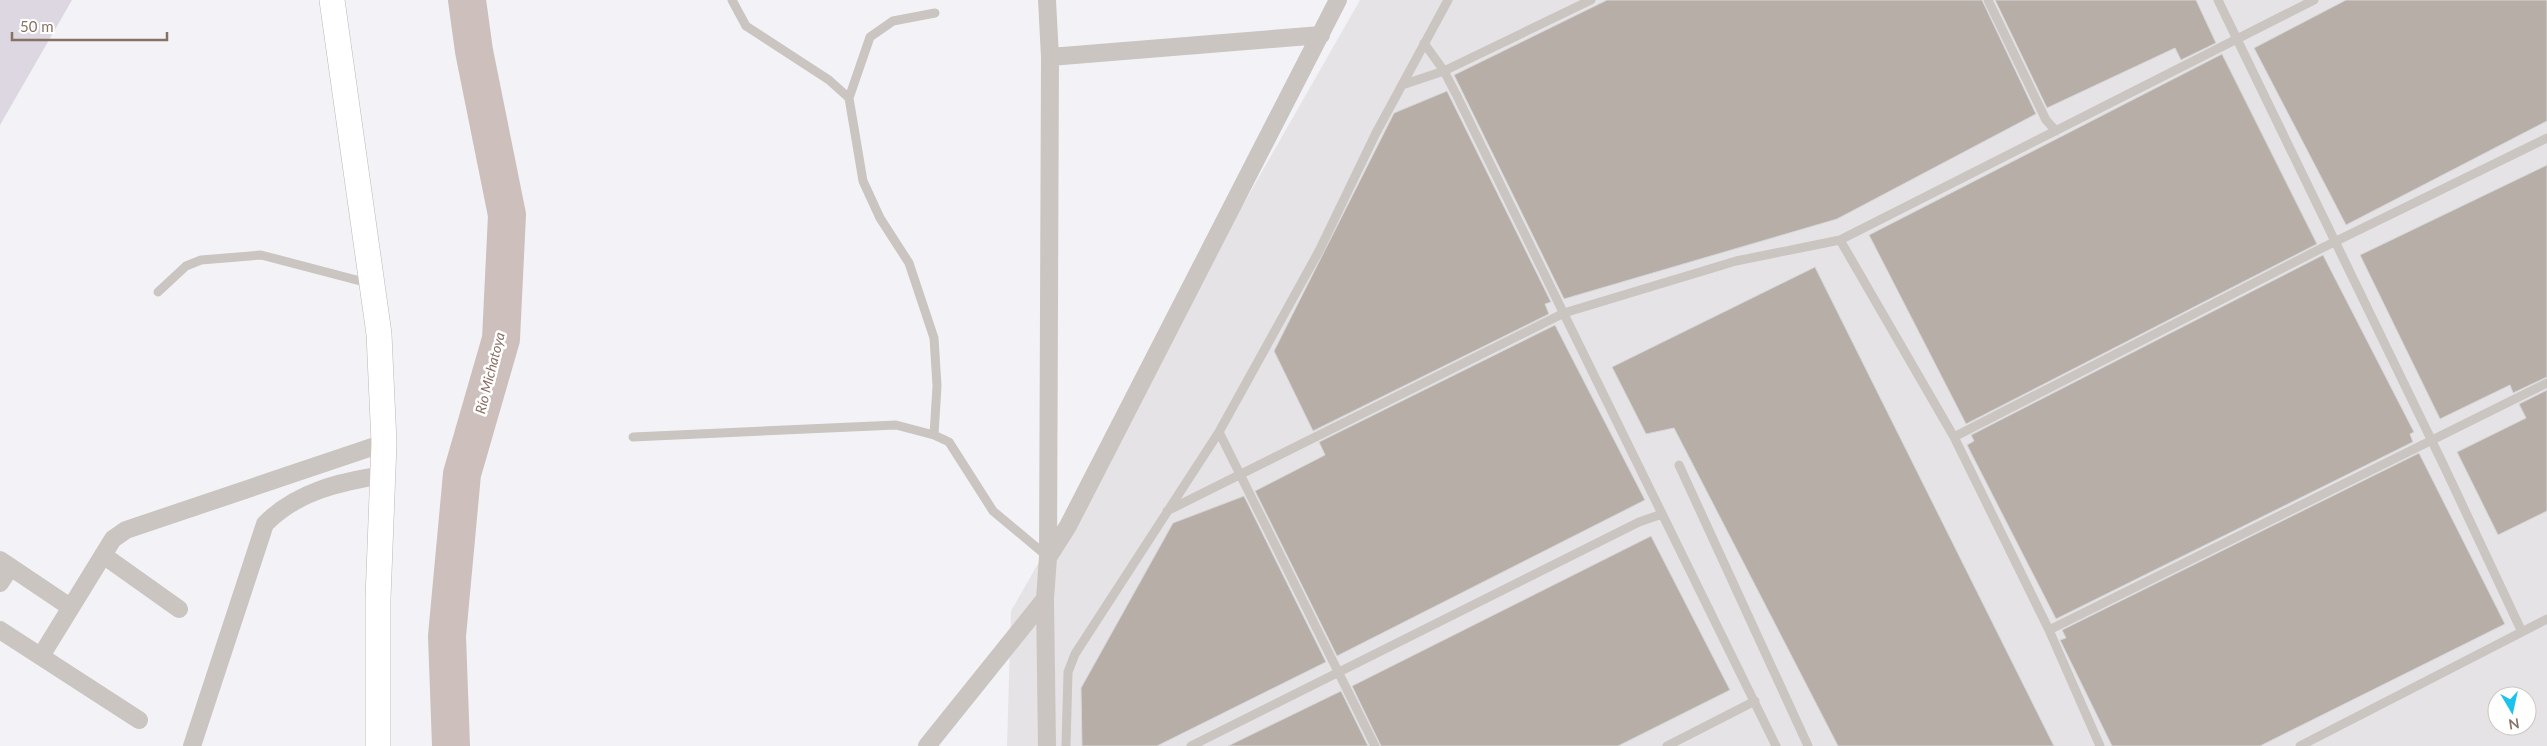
<svg xmlns="http://www.w3.org/2000/svg" width="2547" height="746" viewBox="0 0 2547 746" font-family="Lato,sans-serif">
	<style>
		.built { fill: #e5e3e5; fill-rule: evenodd }
		.green { fill: #ddd7e1 }
		.lines { fill: none; stroke-linecap: round; stroke-linejoin: round }
		.river { stroke: #cdc0bc; stroke-width: 38 }
		.building { fill: #b7aea8; stroke: #d6d6d8 }
		.secondary-casing { stroke: #bdb6b1; stroke-width: 26 }
		.lane { stroke: #cac5c1; stroke-width: 9 }
		.street { stroke: #cac5c1; stroke-width: 18 }
		.secondary { stroke: #fff; stroke-width: 25 }
		.labels { text-anchor: middle; stroke-width: 5; stroke-linejoin: round; paint-order: stroke }
		.water-label { font-size: 14px; font-style: italic; fill: #8a6e64; stroke: #fff }
	</style>
	<rect width="100%" height="100%" fill="#f3f3f7"/>
	<path class="built" d="M1360,0H2547V746H1007L1011,611ZM2497,696H2527V726H2497Z"/>
	<path class="green" d="M0,0H72L0,125Z"/>
	<g class="lines">
		<path class="river" d="M451,746L447,636L462,474L501,339L507,215L474,51L467,0"/>
	</g>
	<path class="building" d="M1607,0H1982L2036,114L1837,219L1564,299L1454,75Z
		M1995,0H2196L2216,43L2181,60L2175,48L2047,108Z
		M2346,0H2547V121L2346,225L2254,48Z
		M2222,54L2317,244L1966,424L1869,235Z
		M1447,91L1551,302L1545,304L1549,314L1313,431L1274,351L1394,113Z
		M2547,165V377L2513,393L2510,385L2440,419L2360,255Z
		M2323,255L2414,432L2410,434L2413,442L2056,619L1967,445L1974,441L1971,435Z
		M1815,267L2054,746H1838L1674,428L1646,434L1612,367Z
		M1555,325L1645,500L1337,656L1255,491L1325,455L1319,442Z
		M2547,390V511L2498,535L2457,452L2526,418L2519,404Z
		M2419,453L2505,624L2260,746H2112L2060,640L2066,638L2062,630Z
		M1244,496L1326,662L1157,746H1082L1081,688L1173,523Z
		M1651,536L1730,690L1618,746H1381L1352,686Z
		M1341,691L1368,746H1228Z"/>
	<g class="lines">
		<defs>
			<path id="secondary" d="M332,0L379,334L384,443L378,599V746"/>
		</defs>
		<use href="#secondary" class="secondary-casing"/>
		<path class="lane" d="M732,0L746,26L829,80L849,98L863,181L880,218L909,263L934,338L937,386L934,435
			M1988,0L2046,120L2056,131
			M2218,0L2444,466L2522,632
			M1424,43L1444,71L1457,96L1776,746
			M1402,85L1444,71L1591,0
			M849,98L870,37L893,21L935,13
			M158,292L186,266L201,260L261,255L368,283
			M1219,432L1375,746
			M633,437L896,425L934,435L949,442L993,511L1048,557
			M1954,437L2324,247L2547,138
			M1679,465L1808,746
			M1167,511L1564,313L1736,261L1840,240
			M2049,630L2547,383
			M1066,746L1068,672L1075,654L1219,432L1319,251L1376,133L1448,0
			M1191,746L1639,522L1662,514
			M1667,746L1755,701
			M2100,746L2049,630L1954,437L1840,240L2314,0
			M2300,746L2547,619"/>
		<path class="street" d="M1050,57L1321,35
			M103,555L179,609
			M1049,556L1068,526L1338,0
			M0,560L70,607
			M0,583L10,568
			M0,630L139,720
			M41,656L113,539L126,530L384,443
			M192,746L265,524C296,492 339,482 383,475
			M927,746L1045,599
			M1047,746L1045,599L1048,557L1050,57L1047,0"/>
		<use href="#secondary" class="secondary"/>
	</g>
	<g class="labels">
		<g class="water-label">
			<text transform="translate(490 373) rotate(-76)" y="5">Río Michatoya</text>
		</g>
	</g>
	<g transform="translate(2512 711) rotate(171)"><circle r="24" fill="#ffffff" stroke="#cfc7c1"/>
	<path d="M0-4L9 19L0 12L-9 19Z" fill="#1cc2ee"/>
	<text y="-8" font-size="14" font-weight="bold" text-anchor="middle" fill="#867264">N</text>
	</g>
	<path d="M12 32v8h155v-8" fill="none" stroke="#867264" stroke-width="2.5"/>
	<text x="20" y="32" font-size="15" fill="#867264" stroke="#ffffff" stroke-width="4" paint-order="stroke">50 m</text>
</svg>
